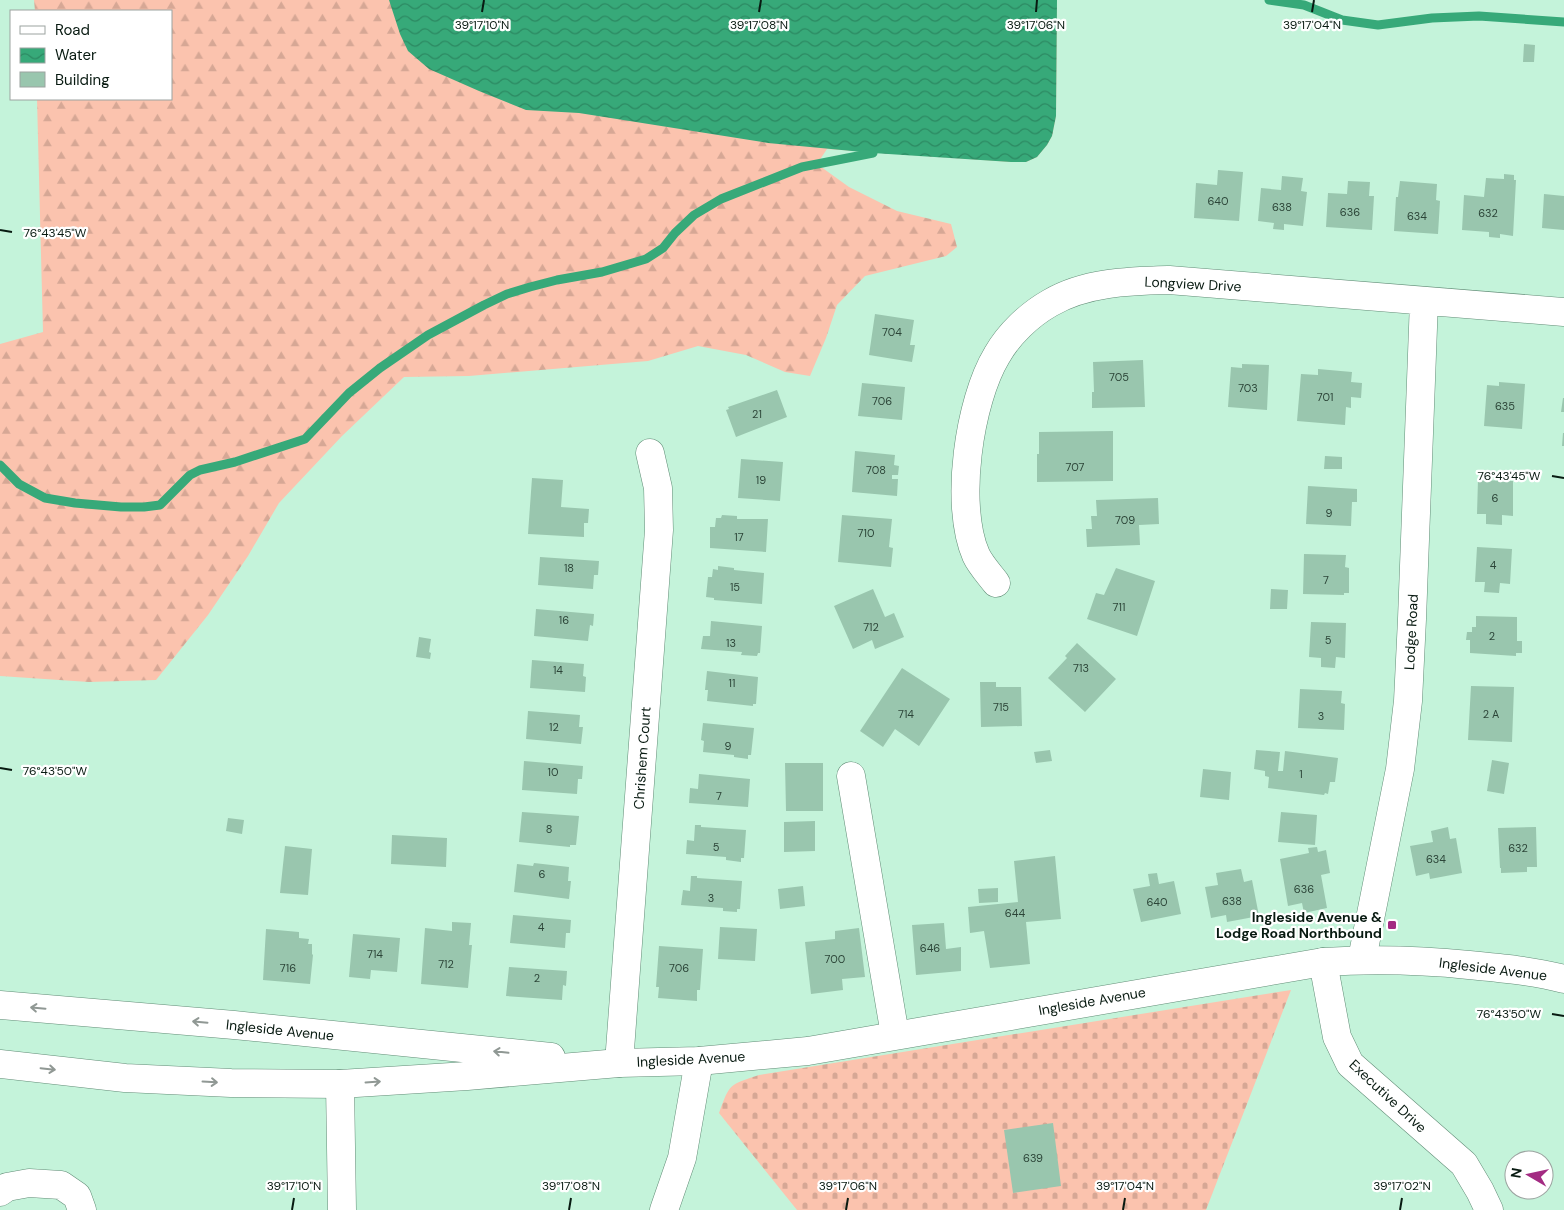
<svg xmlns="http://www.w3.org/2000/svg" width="1564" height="1210" viewBox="0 0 1564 1210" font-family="'DM Sans',sans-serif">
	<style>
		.forest { fill: url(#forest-firs) }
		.cemetery { fill: url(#cemetery-stones) }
		.water { fill: url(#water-waves) }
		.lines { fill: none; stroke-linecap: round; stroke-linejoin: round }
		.stream { stroke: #37a979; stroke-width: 9 }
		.building { fill: #99c6ae }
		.minor-casing { stroke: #628d77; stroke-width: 29 }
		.major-casing { stroke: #628d77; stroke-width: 29 }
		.minor { stroke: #fff; stroke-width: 28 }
		.major { stroke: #fff; stroke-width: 28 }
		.oneway { stroke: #909894 }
		.ticks { fill: none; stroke: #081a11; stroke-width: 2 }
		.poi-dot { fill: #a32b82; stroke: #fff; stroke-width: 2 }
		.labels { text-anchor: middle; stroke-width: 4.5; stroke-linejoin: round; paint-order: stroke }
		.number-label { font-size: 11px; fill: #2c4538 }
		.street-label { font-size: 14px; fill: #081a11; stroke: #fff }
		.poi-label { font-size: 14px; font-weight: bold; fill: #081a11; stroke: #fff; text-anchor: end }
		.ticks-label { font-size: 12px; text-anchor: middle; fill: #081a11; stroke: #fff; stroke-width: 4.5; stroke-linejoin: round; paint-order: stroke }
	</style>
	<defs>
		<pattern id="forest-firs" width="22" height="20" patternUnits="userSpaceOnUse" patternTransform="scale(1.25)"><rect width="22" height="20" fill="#fbc3ae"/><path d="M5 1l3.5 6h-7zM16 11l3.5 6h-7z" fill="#d6a795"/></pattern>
		<pattern id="cemetery-stones" width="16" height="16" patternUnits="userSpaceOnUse" patternTransform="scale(1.25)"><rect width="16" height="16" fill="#fbc3ae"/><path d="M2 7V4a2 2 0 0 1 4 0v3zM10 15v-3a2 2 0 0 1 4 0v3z" fill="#d6a795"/></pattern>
		<pattern id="water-waves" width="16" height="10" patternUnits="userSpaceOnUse" patternTransform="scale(1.25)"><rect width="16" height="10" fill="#37a979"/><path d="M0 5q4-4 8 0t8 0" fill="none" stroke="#2c8962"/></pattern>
	</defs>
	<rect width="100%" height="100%" fill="#c4f3da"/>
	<path class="forest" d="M34,0H1057L1056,116L1052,136L1047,145L1037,157L1026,162H1011L827,149L817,164L849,187L897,211L951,224L957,247L946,256L865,276L837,305L826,338L810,376L785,372L746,355L698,346L648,361L469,376L404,377L342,436L279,503L248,556L208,615L156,680L89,682L0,676V344L43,332L37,99H171V11H35Z"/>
	<path class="cemetery" d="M1291,990L1206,1210H797L719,1113C730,1083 729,1085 759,1075Z"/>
	<path class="water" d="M389,0H1057L1056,116L1052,136L1047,145L1037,157L1026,162H1011L873,153L768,143L579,113L526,110L479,91L429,69L408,51L400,34Z"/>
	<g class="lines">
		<path class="stream" d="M1269,0L1304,5L1342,20L1378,25L1432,18L1479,16L1564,22
			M0,465L19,484L45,498L75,503L121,507H144L160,505L190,475L200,470L235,462L305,439L349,393L380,368L428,335L484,305L507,294L530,287L557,280L602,272L646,259L663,248L675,233L694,215L721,199L802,167L873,153"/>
	</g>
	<path class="building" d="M1524,44L1535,45L1534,62H1523Z
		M1218,170L1243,172L1239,221L1194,218L1196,183L1217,185Z
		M1504,174L1514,175V180H1516L1513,236L1500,234V238L1489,237V232L1462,230L1464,195L1484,197L1486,178L1504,179Z
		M1282,176L1303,178L1301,191L1307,192L1303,226L1284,224V230L1273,229L1274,223L1258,221L1261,188L1281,190Z
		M1348,181L1370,182L1369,196H1374L1372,230L1326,227L1328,193L1347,194Z
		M1400,181L1437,184L1436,200L1440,201L1438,234L1394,231L1396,197H1398Z
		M1544,194L1564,196V230L1542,228Z
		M875,314L914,320L910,345H915L912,362L869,355Z
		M1143,360L1145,407L1092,408V392H1094L1093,362Z
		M1242,364L1269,365L1267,410L1228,407L1231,367L1242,368Z
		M1318,369L1352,372L1351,382L1362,383L1361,398L1351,397V408L1346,407L1345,425L1297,421L1301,374L1318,375Z
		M1499,382L1525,384L1522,429L1484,426L1487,385L1499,386Z
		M862,383L905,387L902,420L858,416Z
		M777,390L787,417L736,437L726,410L729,409L728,407Z
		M1563,398H1564V412H1561Z
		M1113,431V481L1037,482V454H1039V432Z
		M1563,433H1564V446H1562Z
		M855,451L895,455L894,465L899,466L898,475H892V479H898L897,496L852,492Z
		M1325,456L1342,457V469H1324Z
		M741,459L783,462L780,501L738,498Z
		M532,478L563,480L561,507L589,509L588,523H584V537L528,534Z
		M1478,480L1513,481V516L1502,515V525L1486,524V514H1477Z
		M1308,486L1357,489V502H1352L1351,526L1306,524Z
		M1158,498L1159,524L1139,525L1140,545L1087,547L1086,529H1092L1091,516H1097L1096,500Z
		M722,515L737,516V519H768L766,552L710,548V527H715L716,518H721Z
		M842,515L892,519L889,547L893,548L891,567L838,562Z
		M1477,547L1512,549L1510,584L1500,583L1499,593L1484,592L1485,582H1475Z
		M1304,554L1346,555L1345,567L1349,568V593H1344V595L1303,594Z
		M540,557L599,561L598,575H594L593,589L538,585Z
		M718,566L734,568V570L764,573L762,604L714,600V598L706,597L708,577H712L713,569L718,570Z
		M1116,568L1155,581L1137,636L1087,619L1096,593L1104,595Z
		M873,589L885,617L894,613L904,637L875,649L872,640L853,649L834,606Z
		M1271,589L1288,590L1287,609H1270Z
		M536,609L594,614L593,626L590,625L588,641L534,636Z
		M1476,616L1517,617V641H1522V653H1516V656L1470,653V640H1466L1467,632H1472V627H1476Z
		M711,621L762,626L760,653H758L757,656L741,655L742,652L701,649L703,636H710Z
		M1311,622L1346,623L1345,658L1336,657L1335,668L1321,667V658L1309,657Z
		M419,637L431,639L429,652L431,653L430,659L416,657Z
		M1077,643L1116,679L1085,712L1048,678L1067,658L1065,656Z
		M532,660L584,664L583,676L586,677L585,692L530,688Z
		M902,668L950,699L919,746L895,729L883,747L860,731Z
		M707,671L758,677L756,704H753V706L707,701L708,690H705Z
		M980,682H996V687H1021L1022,726L981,727Z
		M1471,686L1514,687L1512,742L1468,740Z
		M1300,689L1342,691L1341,703L1345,704L1344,730L1298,728Z
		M528,711L580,715L579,727H583L581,744L526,739Z
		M703,723L754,728L751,755H748V759L734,757V755L703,752L704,741L701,740Z
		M1050,750L1052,761L1036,763L1034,752Z
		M1256,750L1280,752L1278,771H1283L1285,751L1338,758L1335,782H1330L1328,794L1325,793L1324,795L1268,788L1269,777L1265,776V771L1254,769Z
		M1492,760L1509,763L1504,794L1487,791Z
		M524,761L583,766L582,779H578L577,794L522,790Z
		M785,763H823V811H786Z
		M1203,769L1231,772L1229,800L1200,797Z
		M699,774L750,779L748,807L689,803L690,788L698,789Z
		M522,812L579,816L576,845H570V847L519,842Z
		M1281,812L1317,815L1315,845L1278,842Z
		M228,818L244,820L242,834L226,831Z
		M815,821V851L784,852V822Z
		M695,825H701V827L746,830L744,858H741V862L726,860V857L686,854L687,840L694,841Z
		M1448,827L1450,839L1456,838L1462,873L1430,879L1429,873L1416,876L1410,846L1433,842L1431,831Z
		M1536,827L1537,867H1527V872L1501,873V868H1500L1498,828Z
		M392,835L447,838L446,867L391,864Z
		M285,846L312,849L308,895L280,893Z
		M1317,847L1318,852L1326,850L1330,873L1321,875L1327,908L1304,913L1302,903L1288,906L1280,859L1309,853L1308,848Z
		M1055,856L1061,919L1026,922L1030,964L990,968L984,931L970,933L968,907L1018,902L1014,861Z
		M534,863L569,867L568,881H571L569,899L514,892L517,864L533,866Z
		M1241,869L1244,882L1252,880L1259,916L1227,922L1226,915L1211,918L1205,887L1218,885L1216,873Z
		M1157,873L1159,884L1174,881L1181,914L1141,922L1133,889L1150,886L1148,874Z
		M691,876H697V878L742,881L740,909H737V912L723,911V908L681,905L683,890L690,891Z
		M803,886L805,906L780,909L778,889Z
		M998,888V902L979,903L978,889Z
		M513,915L571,920L570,933H566L565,948L510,943Z
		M452,922L471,923L469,945H472L468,988L421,984L425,928L452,931Z
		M944,923L946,949L961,947V971L916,975L912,925Z
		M720,927L757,929L755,961L718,959Z
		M859,928L865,977L842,979L843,990L811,994L805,942L835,939V931Z
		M266,929L299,932V938L309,939L308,944H312V954L313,955L310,984L263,980Z
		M353,934L400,938L397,972L371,970L370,979L349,977Z
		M659,946L703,949L700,990H697V1001L658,998L659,987H656Z
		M509,967L567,971L566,986L563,985L562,1000L506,996Z
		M1053,1123L1061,1186L1013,1193L1004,1130Z"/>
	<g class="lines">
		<defs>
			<path id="minor" d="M996,583C989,574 980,564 976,555C954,505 969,401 997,355C1009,334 1029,315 1050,303C1085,282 1130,281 1169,280L1564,312
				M851,776L895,1035
				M1362,959L1400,769L1408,701L1412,619L1424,301
				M1323,962L1337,1037L1350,1064L1464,1164L1480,1191L1489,1210
				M619,1063L659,530L658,488L650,453
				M340,1084L342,1210
				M0,1192L7,1187L29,1183L61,1185L77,1196L82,1210
				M664,1210L682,1158L699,1061"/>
			<path id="major" d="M0,1005L234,1025L551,1057
				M0,1064L125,1078L231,1083L340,1084L467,1076L619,1063L699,1061L808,1051L1323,962C1372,959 1420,960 1469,965C1501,968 1533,971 1564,979"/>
		</defs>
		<use href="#minor" class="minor-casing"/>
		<use href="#major" class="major-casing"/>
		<use href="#minor" class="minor"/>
		<use href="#major" class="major"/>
	</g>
	<defs><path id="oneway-shaft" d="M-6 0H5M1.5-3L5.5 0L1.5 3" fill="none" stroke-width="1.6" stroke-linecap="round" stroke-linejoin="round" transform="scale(1.25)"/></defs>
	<g class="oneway">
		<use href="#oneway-shaft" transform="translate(38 1008) rotate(-175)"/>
		<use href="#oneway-shaft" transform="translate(200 1022) rotate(-175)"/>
		<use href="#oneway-shaft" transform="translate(501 1052) rotate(-174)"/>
		<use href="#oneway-shaft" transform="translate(48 1069) rotate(6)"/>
		<use href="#oneway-shaft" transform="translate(210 1082) rotate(3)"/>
		<use href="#oneway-shaft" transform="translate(373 1082) rotate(-4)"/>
	</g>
	<path class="ticks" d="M482,12L484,0M759,12L761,0M1036,12L1037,0M1312,12L1314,0M0,230L12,232M1552,476L1564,478M0,768L12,770M1552,1014L1564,1016M292,1210L294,1198M569,1210L571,1198M846,1210L848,1198M1123,1210L1125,1198M1400,1210L1402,1198"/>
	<rect class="poi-dot" x="1387" y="920" width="10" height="10" rx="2.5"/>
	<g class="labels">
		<g class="number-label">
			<text x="1218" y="205">640</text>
			<text x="1282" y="211">638</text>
			<text x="1350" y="216">636</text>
			<text x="1488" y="217">632</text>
			<text x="1417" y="220">634</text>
			<text x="892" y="336">704</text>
			<text x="1119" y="381">705</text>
			<text x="1248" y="392">703</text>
			<text x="1325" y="401">701</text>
			<text x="882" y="405">706</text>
			<text x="1505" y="410">635</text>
			<text x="757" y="418">21</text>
			<text x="1075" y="471">707</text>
			<text x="876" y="474">708</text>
			<text x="761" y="484">19</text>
			<text x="1495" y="502">6</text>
			<text x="1329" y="517">9</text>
			<text x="1125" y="524">709</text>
			<text x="866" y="537">710</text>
			<text x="739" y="541">17</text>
			<text x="1493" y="569">4</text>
			<text x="569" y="572">18</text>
			<text x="1326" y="584">7</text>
			<text x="735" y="591">15</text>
			<text x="1119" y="611">711</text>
			<text x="564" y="624">16</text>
			<text x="871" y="631">712</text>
			<text x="1492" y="640">2</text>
			<text x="1328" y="644">5</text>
			<text x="731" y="647">13</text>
			<text x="1081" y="672">713</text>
			<text x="558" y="674">14</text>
			<text x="732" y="687">11</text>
			<text x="1001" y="711">715</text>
			<text x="906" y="718">714</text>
			<text x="1491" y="718">2 A</text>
			<text x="1321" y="720">3</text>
			<text x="554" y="731">12</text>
			<text x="728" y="750">9</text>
			<text x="553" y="776">10</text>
			<text x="1301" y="778">1</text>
			<text x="719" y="800">7</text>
			<text x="549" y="833">8</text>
			<text x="716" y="851">5</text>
			<text x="1518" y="852">632</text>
			<text x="1436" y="863">634</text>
			<text x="542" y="878">6</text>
			<text x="1304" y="893">636</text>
			<text x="711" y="902">3</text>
			<text x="1232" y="905">638</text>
			<text x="1157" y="906">640</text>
			<text x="1015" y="917">644</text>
			<text x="541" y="931">4</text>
			<text x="930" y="952">646</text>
			<text x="375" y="958">714</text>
			<text x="835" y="963">700</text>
			<text x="446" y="968">712</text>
			<text x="288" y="972">716</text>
			<text x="679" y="972">706</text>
			<text x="537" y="982">2</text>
			<text x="1033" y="1162">639</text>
		</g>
		<g class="street-label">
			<text transform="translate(1193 284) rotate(3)" y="5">Longview Drive</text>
			<text transform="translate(1411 632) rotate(-87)" y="5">Lodge Road</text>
			<text transform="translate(642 758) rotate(-86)" y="5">Chrishem Court</text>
			<text transform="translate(1493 969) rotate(7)" y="5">Ingleside Avenue</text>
			<text transform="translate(1092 1001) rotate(-10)" y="5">Ingleside Avenue</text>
			<text transform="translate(280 1030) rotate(6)" y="5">Ingleside Avenue</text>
			<text transform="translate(691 1059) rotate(-3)" y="5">Ingleside Avenue</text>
			<text transform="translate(1388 1096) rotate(43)" y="5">Executive Drive</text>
		</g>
		<g class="poi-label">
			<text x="1382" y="922">Ingleside Avenue &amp;<tspan x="1382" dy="16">Lodge Road Northbound</tspan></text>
		</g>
	</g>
	<g class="ticks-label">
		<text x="482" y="29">39°17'10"N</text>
		<text x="759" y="29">39°17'08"N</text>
		<text x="1036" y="29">39°17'06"N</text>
		<text x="1312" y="29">39°17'04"N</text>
		<text x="55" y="237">76°43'45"W</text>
		<text x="1509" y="480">76°43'45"W</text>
		<text x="55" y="775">76°43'50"W</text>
		<text x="1509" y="1018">76°43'50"W</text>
		<text x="294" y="1190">39°17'10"N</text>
		<text x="571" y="1190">39°17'08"N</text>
		<text x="848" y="1190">39°17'06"N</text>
		<text x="1125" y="1190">39°17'04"N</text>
		<text x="1402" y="1190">39°17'02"N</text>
	</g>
	<rect x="10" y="10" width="162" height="90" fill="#ffffff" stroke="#9ca3a0"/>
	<rect x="20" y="26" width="25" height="8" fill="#ffffff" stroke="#9ca3a0"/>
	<text x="55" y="35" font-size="15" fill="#081a11">Road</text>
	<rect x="20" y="48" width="25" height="15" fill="url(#water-waves)" stroke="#9ca3a0"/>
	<text x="55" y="60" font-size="15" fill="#081a11">Water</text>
	<rect x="20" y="72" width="25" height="15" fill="#99c6ae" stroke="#9ca3a0"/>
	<text x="55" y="85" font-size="15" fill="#081a11">Building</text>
	<g transform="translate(1529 1175) rotate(279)"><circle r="24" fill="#ffffff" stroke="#9ca3a0"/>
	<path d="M0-4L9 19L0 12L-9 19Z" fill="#a32b82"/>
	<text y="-8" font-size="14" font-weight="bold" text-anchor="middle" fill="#081a11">N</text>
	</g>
</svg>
